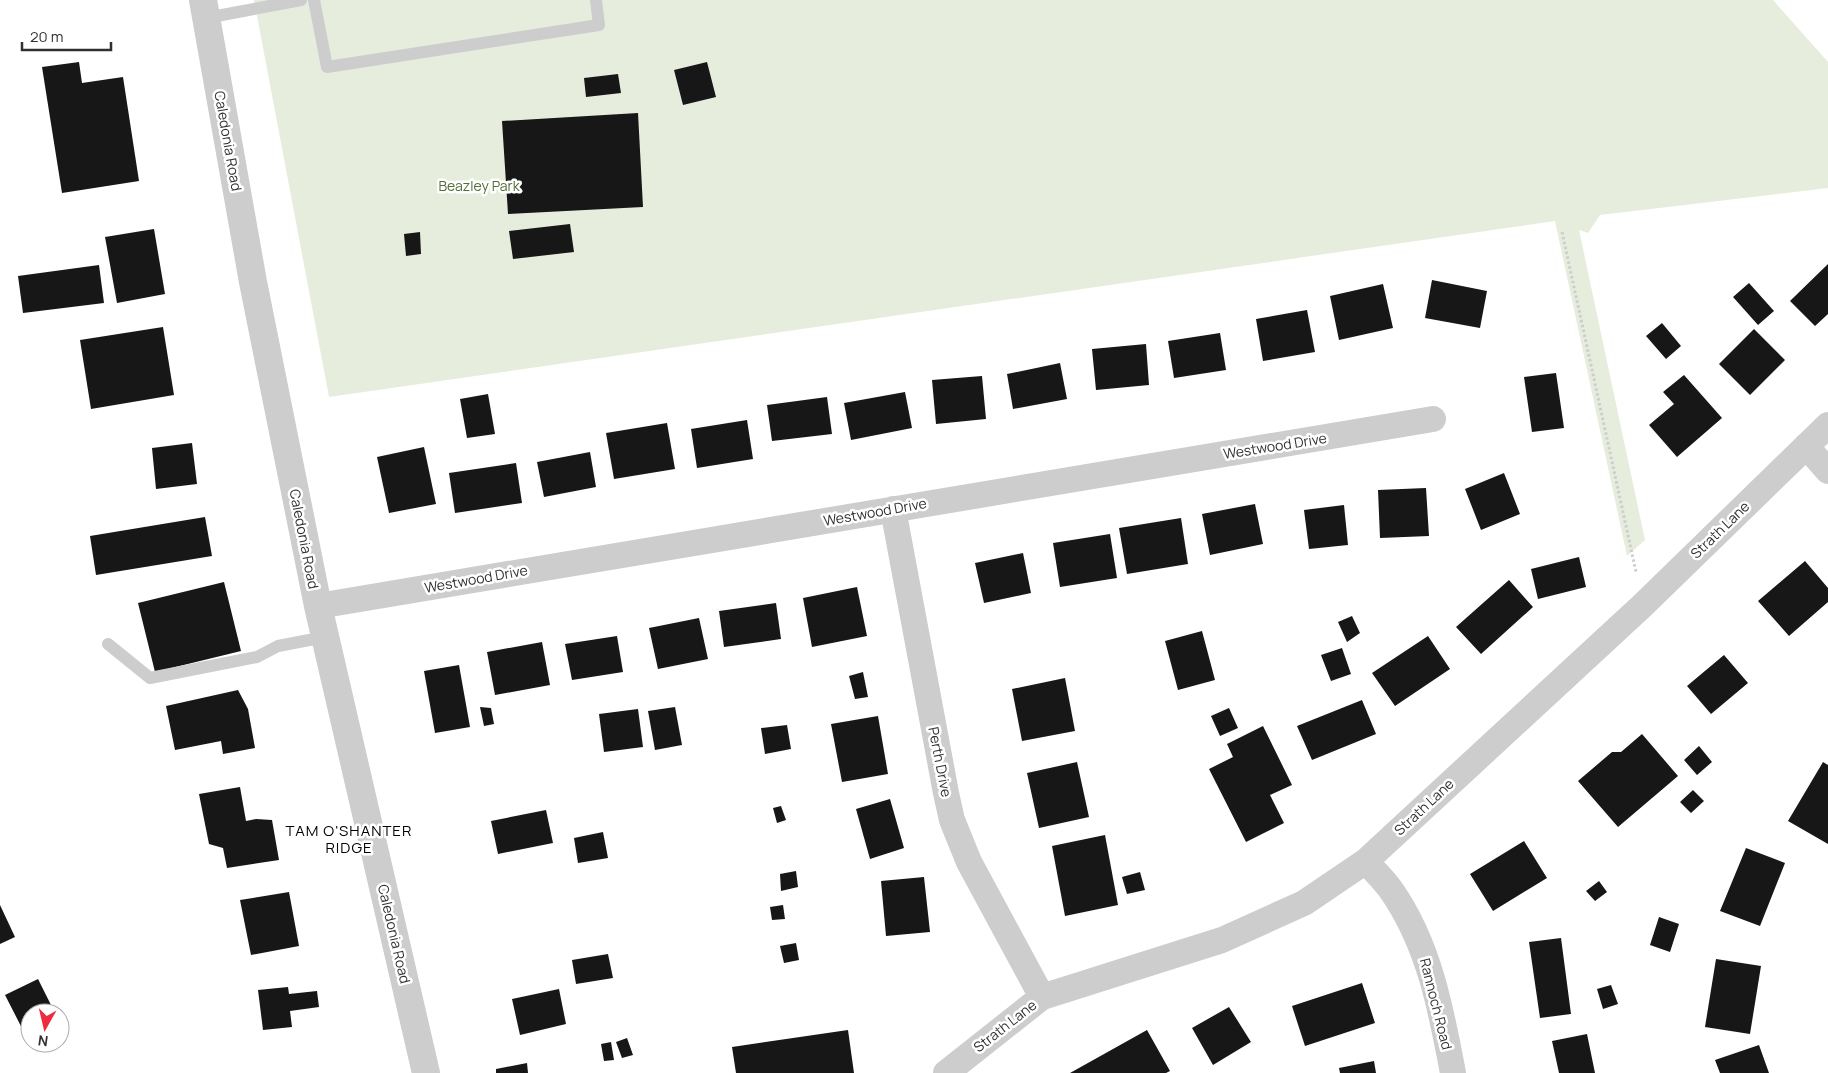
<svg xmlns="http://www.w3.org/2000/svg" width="1828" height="1073" viewBox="0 0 1828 1073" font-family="Manrope,sans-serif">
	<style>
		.green { fill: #e6eddd }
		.building { fill: #171717 }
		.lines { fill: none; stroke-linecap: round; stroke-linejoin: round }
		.path { stroke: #cdcdcd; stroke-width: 3; stroke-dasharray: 2.5 2.5; stroke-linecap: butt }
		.service { stroke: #cdcdcd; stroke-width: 12 }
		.minor { stroke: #cdcdcd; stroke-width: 26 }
		.tertiary { stroke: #cdcdcd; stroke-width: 28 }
		.labels { text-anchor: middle; stroke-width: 5; stroke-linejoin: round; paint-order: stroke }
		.street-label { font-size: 14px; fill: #303030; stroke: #fff }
		.park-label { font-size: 14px; fill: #546e3b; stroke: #fff }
		.neighbourhood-label { font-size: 15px; letter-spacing: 1px; fill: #000; stroke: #fff }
	</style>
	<rect width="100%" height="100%" fill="#fff"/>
	<path class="green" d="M254,0H1773L1828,62V188L1600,215L1588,233L1579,230L1645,540L1627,556L1555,221L329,397Z"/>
	<path class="building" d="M79,62L82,83L123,77L139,181L62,193L42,67Z
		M707,62L716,97L683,105L674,70Z
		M618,74L621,93L586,97L584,78Z
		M638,113L643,207L508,214L502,121Z
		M570,224L574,252L513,259L509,231Z
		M154,229L165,294L117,303L105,237Z
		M420,232L421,254L406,256L404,234Z
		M1828,264V314L1815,326L1790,301Z
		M99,265L104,303L23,313L18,276Z
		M1432,280L1487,291L1480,328L1425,318Z
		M1749,283L1774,311L1758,325L1733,297Z
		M1383,284L1393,328L1339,340L1330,296Z
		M1307,310L1315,352L1263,361L1256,319Z
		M1662,323L1681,346L1666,359L1646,336Z
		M163,327L174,395L91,409L80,340Z
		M1754,329L1785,360L1750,395L1719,364Z
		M1220,333L1226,370L1174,378L1168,341Z
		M1146,344L1149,385L1096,390L1092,349Z
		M1060,363L1067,399L1013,409L1007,374Z
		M1556,373L1564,428L1532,432L1524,377Z
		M1684,375L1722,418L1677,457L1649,425L1674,404L1663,392Z
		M982,376L986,419L936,424L932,380Z
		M905,392L912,428L851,440L844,403Z
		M488,394L495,434L467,438L460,399Z
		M827,397L832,434L772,441L767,405Z
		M747,420L753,459L697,468L691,429Z
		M667,423L675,469L614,479L606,433Z
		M192,443L197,484L156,489L152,448Z
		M424,447L436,504L389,513L377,457Z
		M590,452L596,487L544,497L537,462Z
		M516,463L522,503L455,513L449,473Z
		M1504,473L1520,514L1481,530L1465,489Z
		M1426,488L1429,536L1380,538L1378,490Z
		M1255,504L1263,544L1210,555L1202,514Z
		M1344,505L1348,545L1309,549L1304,510Z
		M205,517L212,556L96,575L90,536Z
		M1181,518L1188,564L1127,574L1119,528Z
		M1110,534L1117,578L1060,587L1053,543Z
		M1023,553L1031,593L984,603L975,563Z
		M1579,557L1586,587L1538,599L1531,569Z
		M1805,561L1828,588V602L1789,636L1758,601Z
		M1509,580L1533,607L1481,654L1456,627Z
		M224,582L241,651L155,672L138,603Z
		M857,587L867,636L812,647L803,598Z
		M776,603L781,639L724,647L719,611Z
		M1352,616L1360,633L1347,642L1338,622Z
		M699,618L708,659L658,669L649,628Z
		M1202,631L1215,680L1178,690L1165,641Z
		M617,636L623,672L572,680L565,644Z
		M1428,636L1450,669L1395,706L1372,673Z
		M542,642L550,685L495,695L487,652Z
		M1342,648L1351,674L1331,681L1321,655Z
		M1724,655L1748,683L1711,714L1687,686Z
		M459,665L470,727L435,733L424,671Z
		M863,672L868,697L855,699L849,676Z
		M1065,678L1075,731L1022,741L1012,689Z
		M238,690L248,709L255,748L223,754L221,741L175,750L166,706Z
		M1362,700L1376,734L1312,760L1297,726Z
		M480,707L491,708L494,724L484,726Z
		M675,707L682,745L655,750L648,711Z
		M1229,708L1238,728L1220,736L1211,716Z
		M638,709L643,747L604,752L599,714Z
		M878,716L888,774L842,782L831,724Z
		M787,725L791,749L765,754L761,728Z
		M1263,726L1292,785L1270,795L1284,823L1246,842L1209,769L1233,757L1227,744Z
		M1642,734L1678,776L1618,827L1578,781L1612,752H1621Z
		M1699,746L1712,762L1697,775L1684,760Z
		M1077,762L1089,817L1039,828L1027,773Z
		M1823,762L1828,765V844L1788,821Z
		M240,787L246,821L256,819L272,820L279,860L227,868L223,848L209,844L199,794Z
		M1693,790L1704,801L1691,813L1680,802Z
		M890,799L904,848L870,859L856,809Z
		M781,806L786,820L777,823L773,808Z
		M546,810L553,843L498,854L491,821Z
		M603,832L608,858L578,863L574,838Z
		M1105,835L1118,905L1065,916L1052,846Z
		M1524,841L1547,878L1493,911L1470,874Z
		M1746,848L1785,863L1760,926L1720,911Z
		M796,871L798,887L781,891L780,874Z
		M1140,872L1145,890L1127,894L1122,877Z
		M924,877L930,932L886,936L881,881Z
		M1599,881L1607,892L1595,901L1586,891Z
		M289,892L299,946L251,955L240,900Z
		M0,905L15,937L0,944Z
		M783,905L785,919L772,920L770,907Z
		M1659,917L1679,924L1670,952L1650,945Z
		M1561,938L1571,1014L1540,1018L1529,942Z
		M796,943L799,960L784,963L780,946Z
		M608,954L613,978L576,984L572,960Z
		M1716,959L1761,966L1750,1034L1705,1027Z
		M38,979L55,1013H30V1037L27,1038L5,995Z
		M1362,983L1375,1023L1305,1046L1292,1006Z
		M1611,985L1618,1004L1603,1009L1597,989Z
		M288,987L289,994L317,991L319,1007L290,1011L292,1027L263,1030L258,990Z
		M559,989L566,1024L520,1035L512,999Z
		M1229,1007L1251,1042L1213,1065L1192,1028Z
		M848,1030L854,1073H736L732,1047Z
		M1147,1030L1170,1071L1166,1073H1070Z
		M1587,1034L1595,1073H1559L1552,1041Z
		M627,1038L633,1055L622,1058L616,1042Z
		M611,1042L614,1060L604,1061L601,1044Z
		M1759,1045L1769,1073H1720L1715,1060Z
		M1374,1061L1376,1073H1340L1339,1068Z
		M527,1063L528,1073H496V1069Z"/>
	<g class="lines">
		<path class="path" d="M1562,232L1636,572"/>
		<path class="service" d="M314,0L327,67L599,25L596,0
			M206,18L301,0
			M108,644L150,678L257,657L278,646L325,637"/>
		<path class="minor" d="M1806,446L1828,471
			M893,509L946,793L952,820L969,862L1042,997
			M318,606L1433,419
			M1366,861C1374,871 1384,880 1391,890C1429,944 1441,1009 1453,1073
			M946,1073L1042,997L1222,940L1304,903L1366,861L1643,605L1828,425"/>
		<path class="tertiary" d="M203,0L253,282L318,606L426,1073"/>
	</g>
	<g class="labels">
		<g class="street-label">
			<text transform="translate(228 141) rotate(80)" y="5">Caledonia Road</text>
			<text transform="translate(1275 446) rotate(-9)" y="5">Westwood Drive</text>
			<text transform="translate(875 512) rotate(-10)" y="5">Westwood Drive</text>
			<text transform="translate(1720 530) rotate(-44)" y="5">Strath Lane</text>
			<text transform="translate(304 539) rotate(79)" y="5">Caledonia Road</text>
			<text transform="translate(476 579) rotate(-10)" y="5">Westwood Drive</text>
			<text transform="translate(940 762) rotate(79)" y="5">Perth Drive</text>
			<text transform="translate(1424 807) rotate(-43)" y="5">Strath Lane</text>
			<text transform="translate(394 934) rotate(77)" y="5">Caledonia Road</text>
			<text transform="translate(1436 1004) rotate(76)" y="5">Rannoch Road</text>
			<text transform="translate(1005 1026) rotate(-38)" y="5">Strath Lane</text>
		</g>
		<g class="park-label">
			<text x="479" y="191">Beazley Park</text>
		</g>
		<g class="neighbourhood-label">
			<text x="349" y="836">TAM O'SHANTER<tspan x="349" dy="17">RIDGE</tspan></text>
		</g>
	</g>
	<g transform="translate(45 1028) rotate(188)"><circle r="24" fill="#ffffff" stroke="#acacac"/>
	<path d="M0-4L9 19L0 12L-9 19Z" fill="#ed2c3f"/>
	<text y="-8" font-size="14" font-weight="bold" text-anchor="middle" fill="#303030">N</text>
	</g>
	<path d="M22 42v8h89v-8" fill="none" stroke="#303030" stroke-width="2.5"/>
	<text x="30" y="42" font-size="15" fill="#303030" stroke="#ffffff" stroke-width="4" paint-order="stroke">20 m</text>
</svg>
